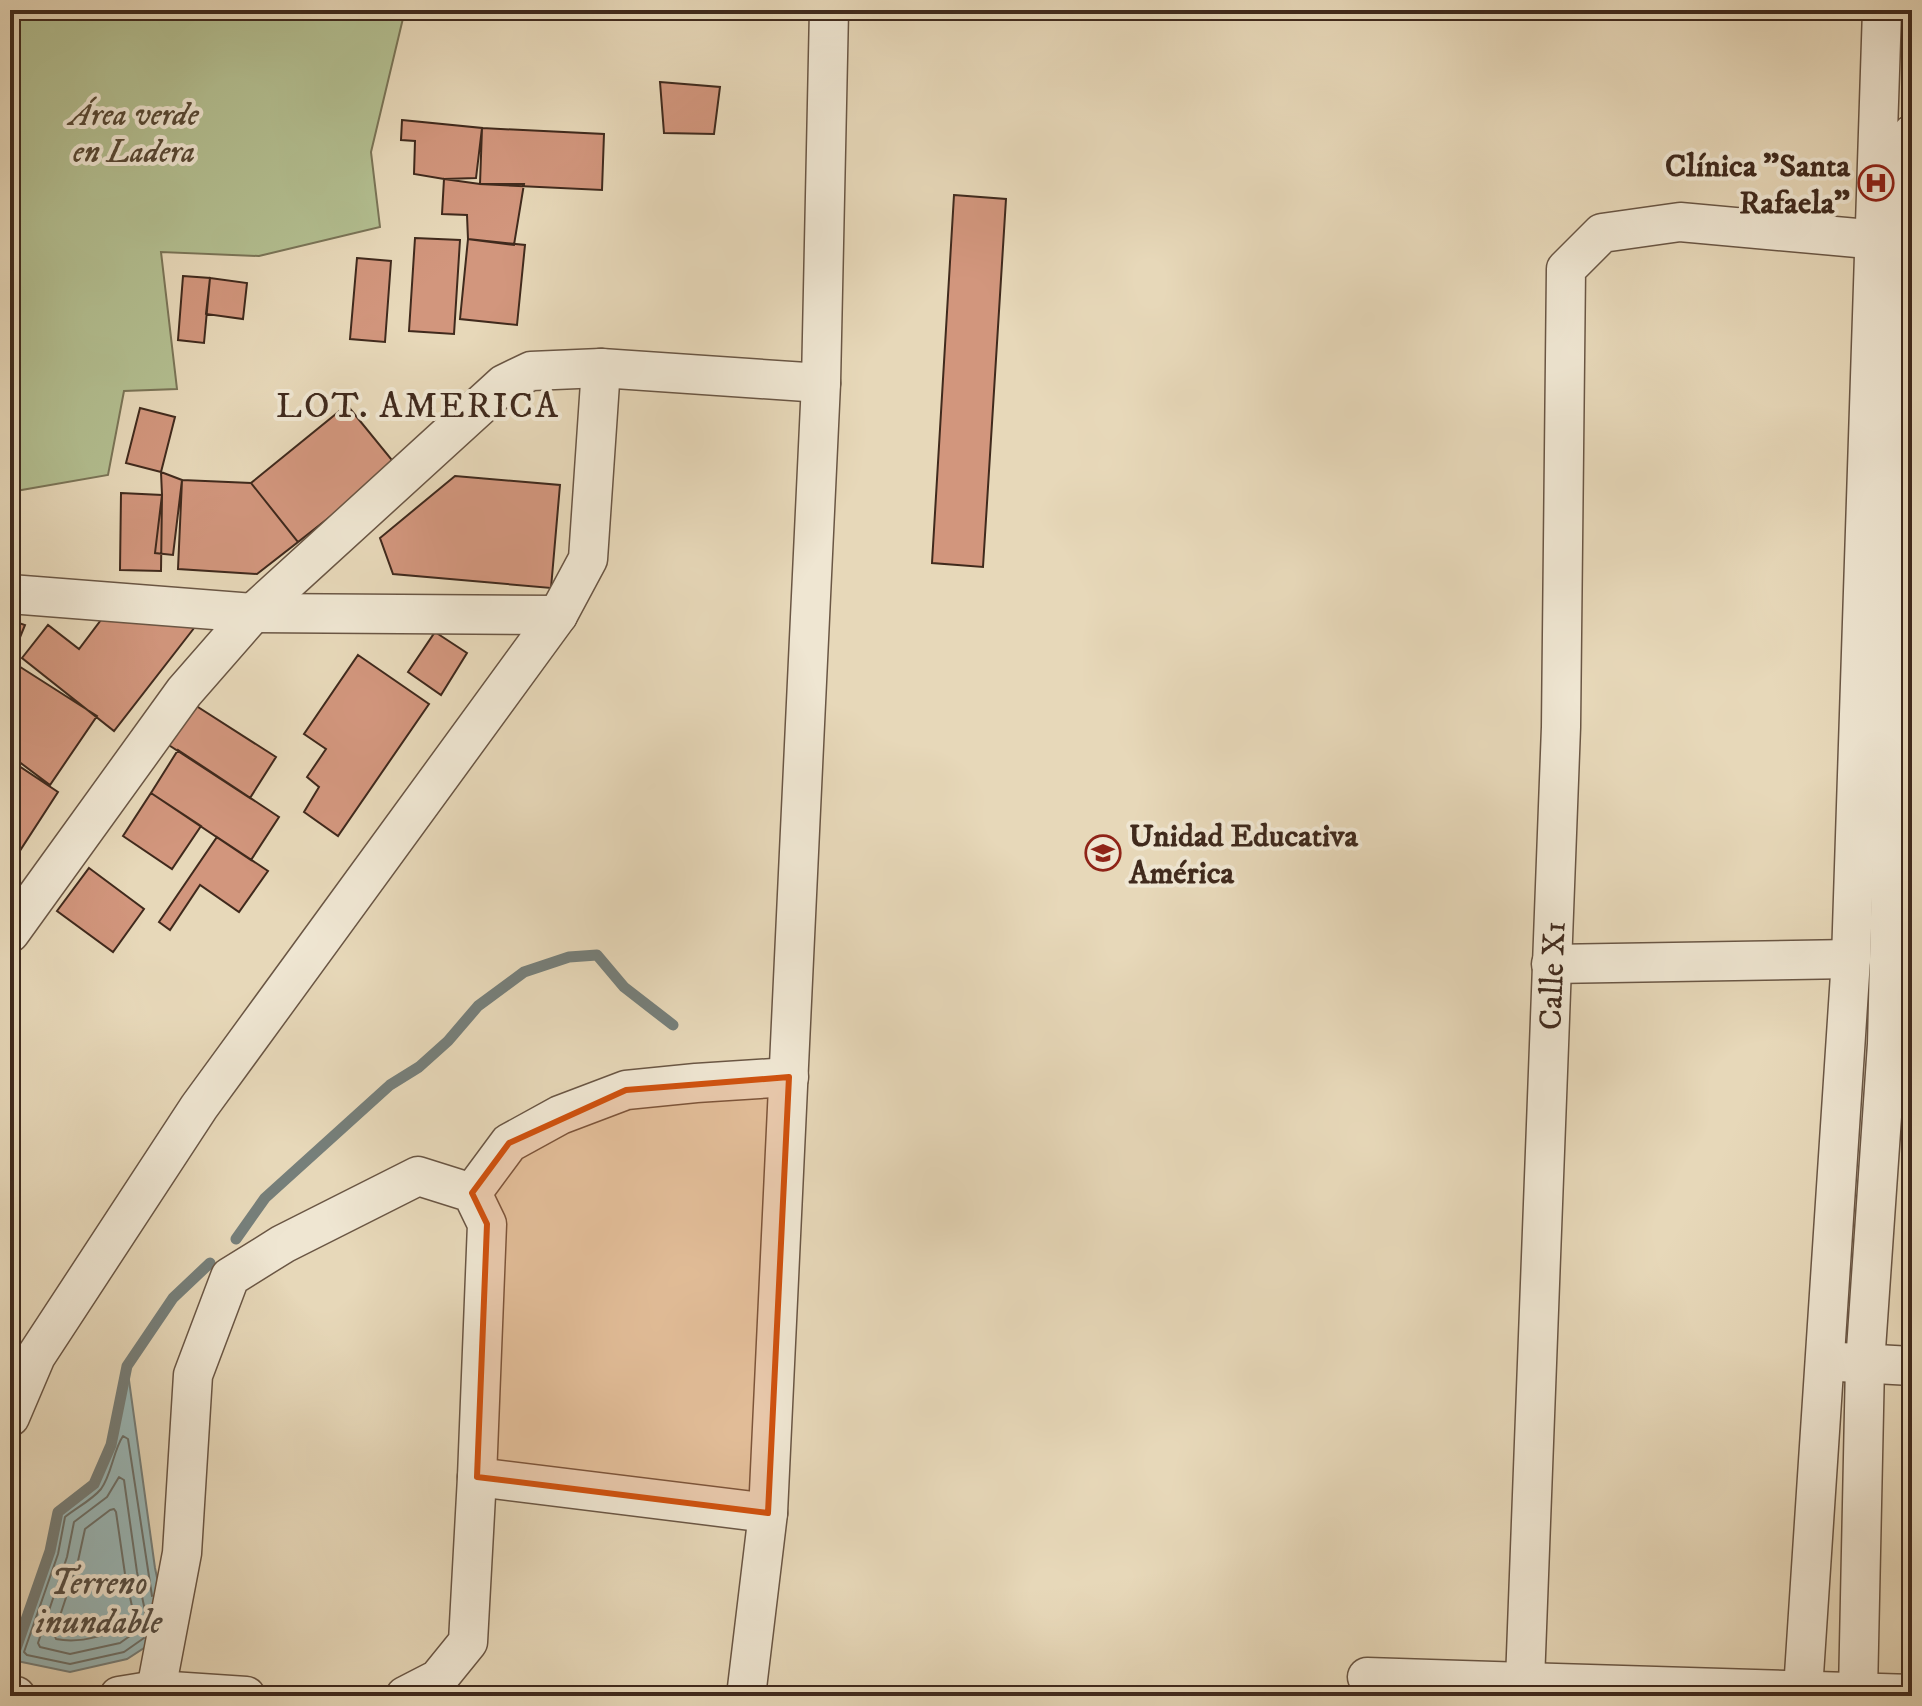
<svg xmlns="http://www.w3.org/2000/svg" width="1922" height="1706" viewBox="0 0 1922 1706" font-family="'IM FELL DW Pica',serif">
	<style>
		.green { fill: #b3bf91; stroke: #7a7457; stroke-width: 2 }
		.water { fill: #9ab8b8; stroke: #767f7a; stroke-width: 2 }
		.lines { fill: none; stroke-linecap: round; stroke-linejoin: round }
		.shore { stroke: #6d716a; stroke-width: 2 }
		.stream { stroke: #767f7a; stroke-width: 11 }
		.building { fill: #d2967d; stroke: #402a1d; stroke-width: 2 }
		.street-casing { stroke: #6a5644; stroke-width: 41 }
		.street { stroke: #efe6d2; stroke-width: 38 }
		.marked { fill: #cf520f; fill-opacity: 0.2; stroke: #cf520f; stroke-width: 6; stroke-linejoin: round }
		.labels { text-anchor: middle; stroke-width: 8; stroke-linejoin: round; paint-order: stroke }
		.park-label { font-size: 32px; font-style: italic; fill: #574834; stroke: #efe6d2 }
		.poi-label { font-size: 32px; font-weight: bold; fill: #402a1d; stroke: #efe6d2; text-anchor: end }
		.street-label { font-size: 32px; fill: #402a1d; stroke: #efe6d2 }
		.water-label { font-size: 34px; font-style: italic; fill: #564e44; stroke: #efe6d2 }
		.quarter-label { font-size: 36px; letter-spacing: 2px; fill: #402a1d; stroke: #efe6d2 }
	</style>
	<rect width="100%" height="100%" fill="#e7d8b9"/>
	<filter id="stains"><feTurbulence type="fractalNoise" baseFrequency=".0025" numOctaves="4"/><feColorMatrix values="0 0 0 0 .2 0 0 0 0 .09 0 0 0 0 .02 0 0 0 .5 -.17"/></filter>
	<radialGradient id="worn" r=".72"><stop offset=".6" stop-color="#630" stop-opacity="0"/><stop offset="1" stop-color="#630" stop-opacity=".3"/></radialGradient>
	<path class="green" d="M10,10H405L371,152L380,227L259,256L161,252L177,389L124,391L108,475L10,492Z"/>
	<path class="water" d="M127,1366L155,1568L164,1610L161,1637L127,1659L70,1672L12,1660L50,1551L58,1512L94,1484L111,1445Z"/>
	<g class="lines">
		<path class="shore" d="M119,1477L124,1480L137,1572L145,1611L144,1626L120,1643L70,1654L40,1647L38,1643L67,1557L74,1522L107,1497Z
			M110,1510L114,1509L116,1512L125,1574L133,1611L132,1619C113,1635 81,1644 56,1639L54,1634L78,1561L85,1529Z
			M144,1638L124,1652L70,1664L27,1655L24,1652L58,1554L65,1517C76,1508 92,1500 101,1489C112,1474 113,1451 123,1436L128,1439L152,1596"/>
		<path class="stream" d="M10,269L14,291L10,335
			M236,1239L265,1198L390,1085L419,1067L448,1041L478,1006L524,972L569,957L597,955L624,987L673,1025
			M12,1660L50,1551L58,1512L94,1484L111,1445L127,1366L173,1298L210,1263"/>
	</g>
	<path class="building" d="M660,82L720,87L714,134L664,133Z
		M402,120L482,128L476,178L444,179L414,174L415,141L401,140Z
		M482,128L604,134L602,190L480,184Z
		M444,179L480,184H524L514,245L468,239L467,215L442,214Z
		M954,195L1006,199L983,567L932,563Z
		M415,238L460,240L454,334L409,331Z
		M468,239L525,245L517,325L460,319Z
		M357,258L391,261L385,342L350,339Z
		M183,276L210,278L204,343L178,340Z
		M210,278L247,283L243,319L206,314Z
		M347,405L396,465L298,542L251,483Z
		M140,408L175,417L161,472L126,463Z
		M161,472L182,480L173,555L155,553L162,495Z
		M455,476L560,485L551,588L393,574L380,538Z
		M182,480L251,483L298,542L257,574L178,569Z
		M121,493L162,495L161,571L120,570Z
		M205,614L114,731L22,658L48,625L79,649L104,616Z
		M10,620L25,625L14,652L10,651Z
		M435,632L467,653L441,695L408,672Z
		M358,655L429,704L338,836L304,812L319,787L307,777L326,749L304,734Z
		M14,663L97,716L50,785L10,755V669Z
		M187,700L276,757L250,798L161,740Z
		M178,750L279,817L251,860L151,793Z
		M10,760L58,792L10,866Z
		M151,793L201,826L172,869L123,836Z
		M217,837L268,871L239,912L200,885L170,930L159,922Z
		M89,868L144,909L113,952L57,911Z"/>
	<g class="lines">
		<defs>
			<g id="street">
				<path d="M10,594L253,613L558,615"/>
				<path d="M10,933L184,692L253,613L504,384L531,371L601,368L821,383L829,10"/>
				<path d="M1551,964L1851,959"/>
				<path d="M472,1193L509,1143L560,1115L626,1090L696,1083L789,1077"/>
				<path d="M1839,1362L1912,1366"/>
				<path d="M10,1417L36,1356L199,1107L558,615L588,559L601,368"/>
				<path d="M477,1477L768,1513"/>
				<path d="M1367,1677L1912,1694"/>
				<path id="s1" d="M1525,1681L1561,727L1566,269L1602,233L1680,222L1912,243"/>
				<path d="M156,1690L182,1553L193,1375L230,1277L283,1244L418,1176L472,1193L487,1224L477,1477L468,1642L438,1679L405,1696"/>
				<path d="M1803,1690L1851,959L1882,10"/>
				<path d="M1858,1692L1865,1364L1887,1044L1906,242L1912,134"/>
				<path d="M10,1695L16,1696"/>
				<path d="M119,1696L156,1690L246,1696"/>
				<path d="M746,1696L768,1513L821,383"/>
			</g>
		</defs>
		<use href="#street" class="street-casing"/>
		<use href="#street" class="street"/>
	</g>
	<path class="marked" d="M789,1077L768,1513L477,1477L487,1224L472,1193L509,1143L626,1090Z"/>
	<defs>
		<symbol id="hospital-ring" viewBox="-11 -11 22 22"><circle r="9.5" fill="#efe6d2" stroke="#8f2418" stroke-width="1.5"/><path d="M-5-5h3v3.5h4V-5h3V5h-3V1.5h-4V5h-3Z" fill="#8f2418"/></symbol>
		<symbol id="university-ring" viewBox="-11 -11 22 22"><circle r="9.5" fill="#efe6d2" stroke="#8f2418" stroke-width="1.5"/><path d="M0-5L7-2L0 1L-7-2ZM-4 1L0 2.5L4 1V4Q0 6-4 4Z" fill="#8f2418"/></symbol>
	</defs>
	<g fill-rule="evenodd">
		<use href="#hospital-ring" x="1856" y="163" width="40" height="40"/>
		<use href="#university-ring" x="1083" y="833" width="40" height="40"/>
	</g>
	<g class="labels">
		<g class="park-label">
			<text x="134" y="125">Área verde<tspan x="134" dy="37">en Ladera</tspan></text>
		</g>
		<g class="poi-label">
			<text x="1850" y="176">Clínica "Santa<tspan x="1850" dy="37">Rafaela"</tspan></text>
			<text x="1129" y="846" text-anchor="start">Unidad Educativa<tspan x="1129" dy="37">América</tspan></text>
		</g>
		<g class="street-label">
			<text dy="11" stroke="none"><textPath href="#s1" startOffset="706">Calle X1</textPath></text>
		</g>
		<g class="water-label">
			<text x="99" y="1594">Terreno<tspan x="99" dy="39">inundable</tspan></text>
		</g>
		<g class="quarter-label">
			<text x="418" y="417">LOT. AMERICA</text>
		</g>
	</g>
	<rect width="1922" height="1706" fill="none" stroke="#e7d8b9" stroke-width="40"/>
	<rect x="12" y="12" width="1898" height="1682" fill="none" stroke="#402a1d" stroke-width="4"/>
	<rect x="20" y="20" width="1882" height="1666" fill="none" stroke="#402a1d" stroke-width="2"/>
	<rect width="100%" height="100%" filter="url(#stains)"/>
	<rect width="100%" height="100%" fill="url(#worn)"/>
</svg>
